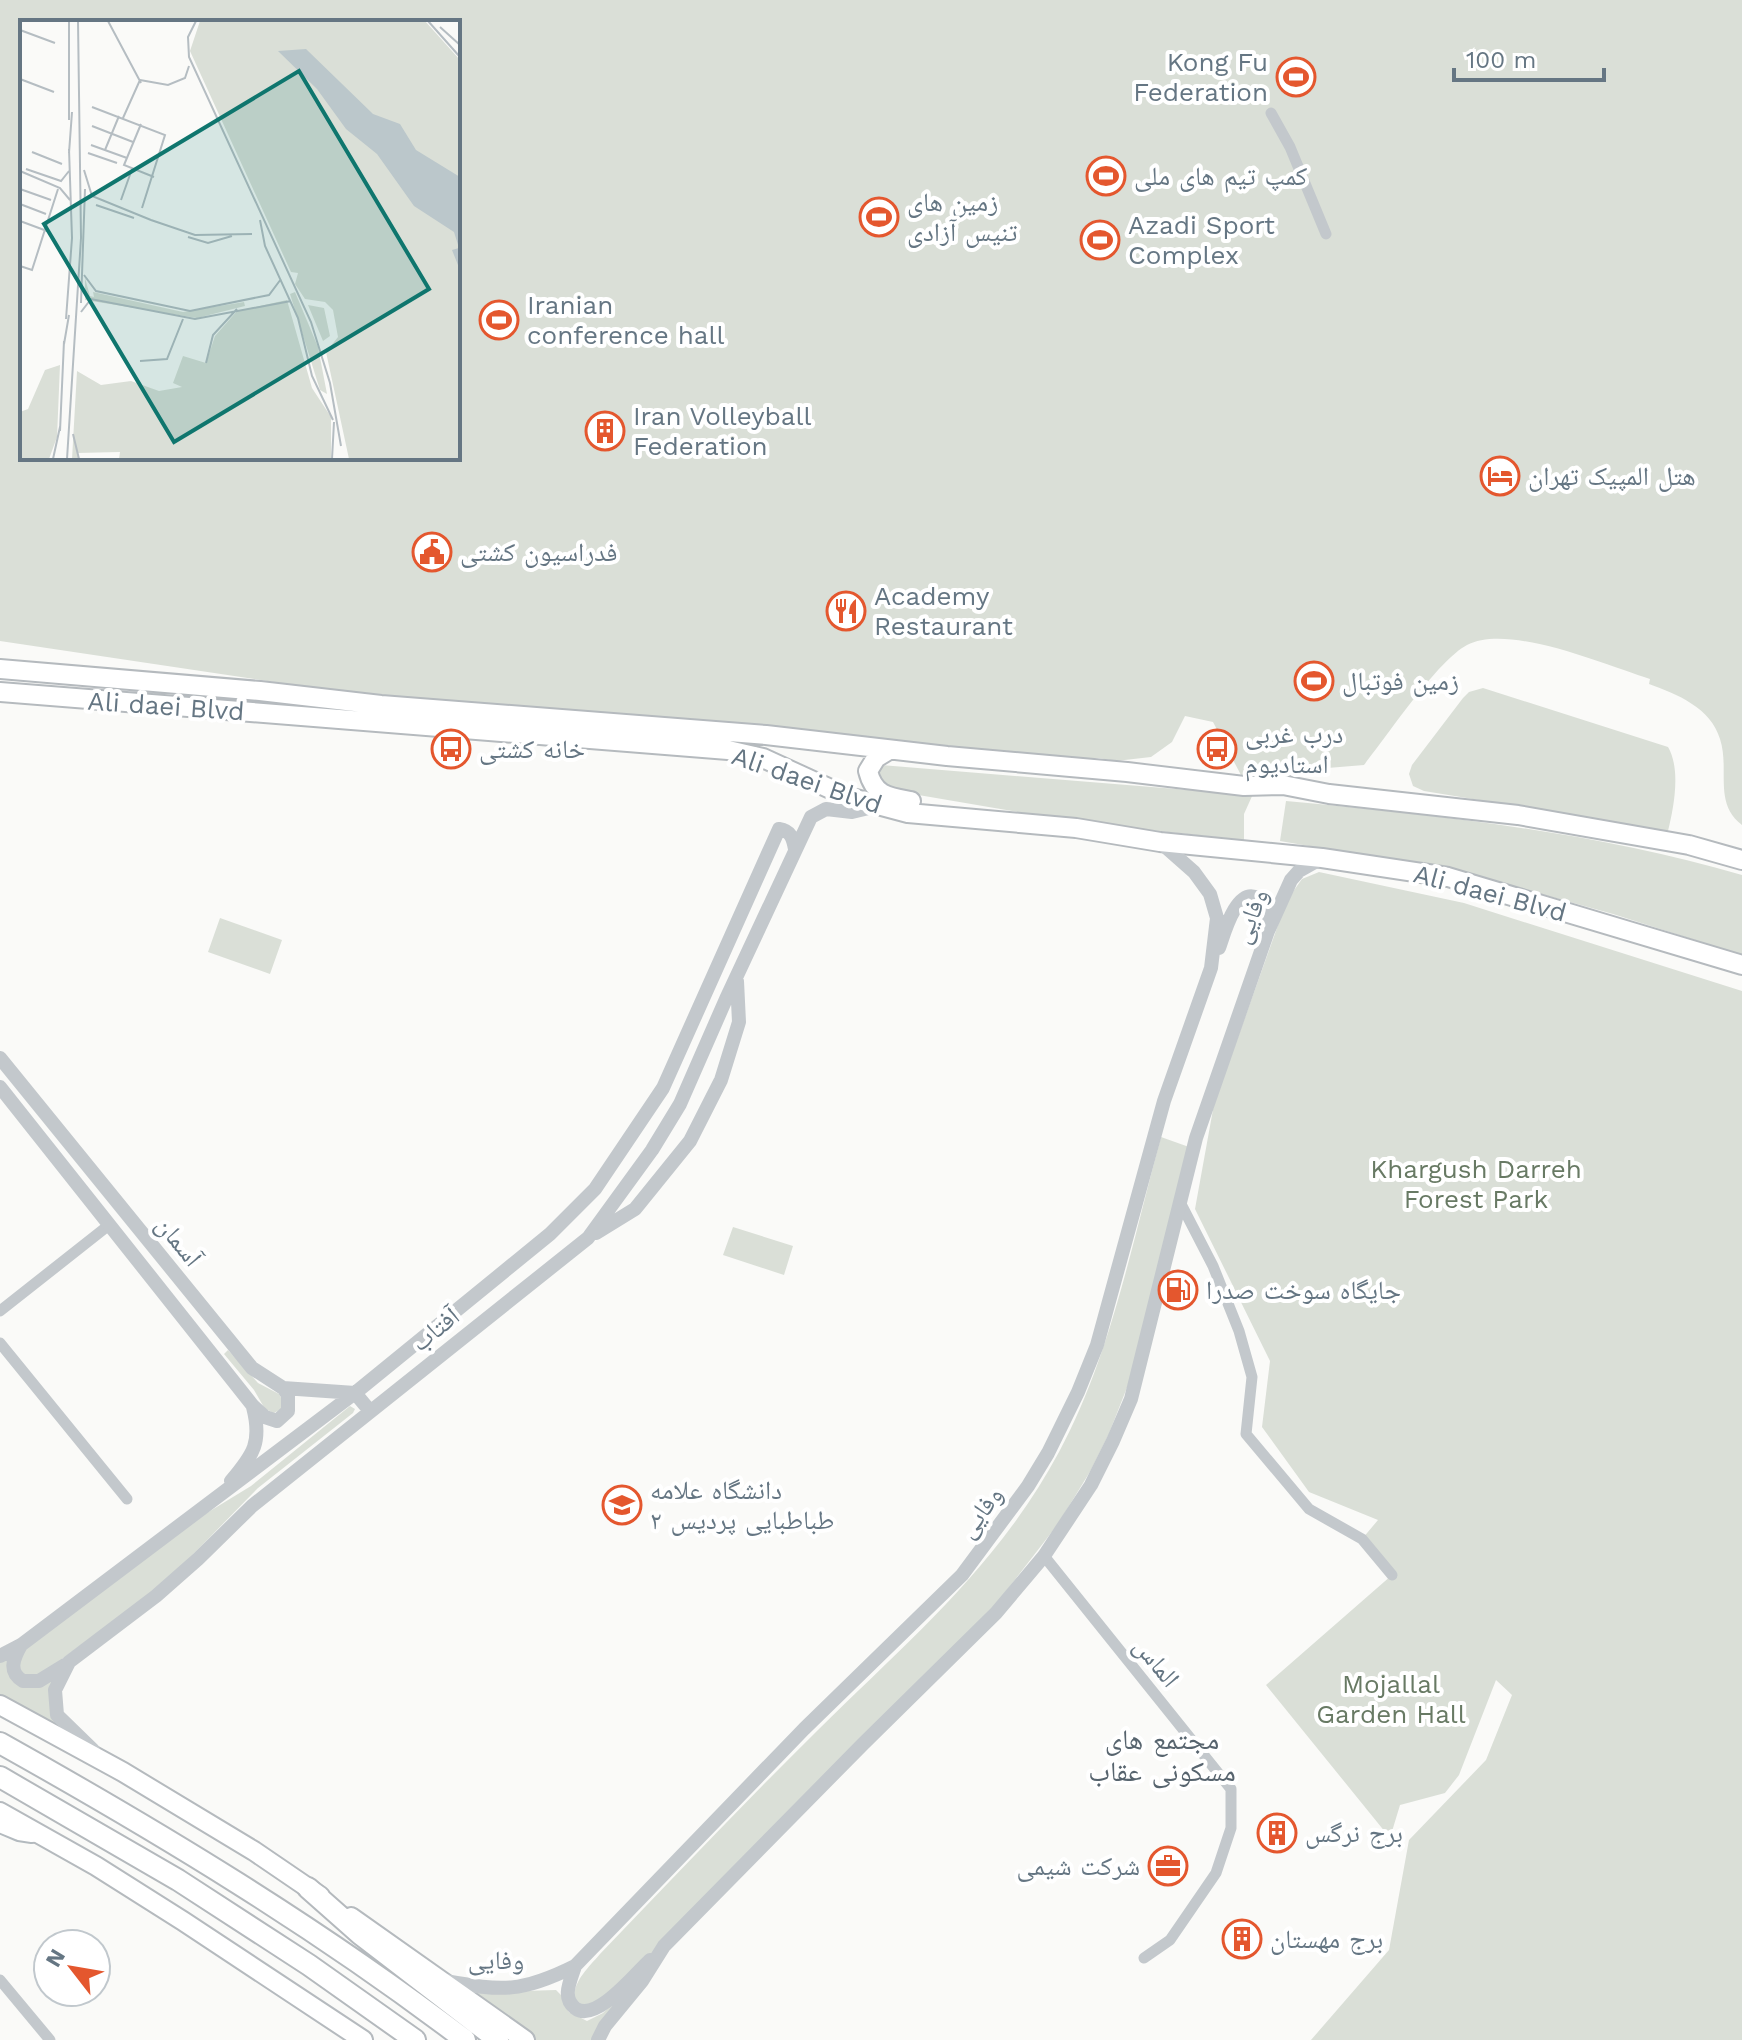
<svg xmlns="http://www.w3.org/2000/svg" width="1742" height="2040" viewBox="0 0 1742 2040" font-family="'Work Sans','Noto Naskh Arabic',sans-serif">
	<style>
		.green { fill: #dadfd7; fill-rule: evenodd }
		.lines { fill: none; stroke-linecap: round; stroke-linejoin: round }
		.secondary-casing { stroke: #b3babf; stroke-width: 20 }
		.primary-casing { stroke: #b5babe; stroke-width: 22 }
		.trunk-casing { stroke: #b4b9bd; stroke-width: 24 }
		.minor { stroke: #c3c8cc; stroke-width: 11 }
		.tertiary { stroke: #c3c8cc; stroke-width: 14 }
		.secondary { stroke: #fff; stroke-width: 16 }
		.primary { stroke: #fff; stroke-width: 18 }
		.trunk { stroke: #fff; stroke-width: 20 }
		.labels { text-anchor: middle; stroke-width: 8; stroke-linejoin: round; paint-order: stroke }
		.poi-label { font-size: 26px; fill: #657683; stroke: #fff; text-anchor: start }
		.street-label { font-size: 26px; fill: #657683; stroke: #fff }
		.park-label { font-size: 26px; fill: #687a64; stroke: #fff }
		.neighbourhood-label { font-size: 28px; fill: #57646e; stroke: #fff }
		.inset-road { fill: none; stroke: #b5bdc2; stroke-width: 2 }
		.view { fill: #0f766e; fill-opacity: 0.15; stroke: #0f766e; stroke-width: 4 }
		.inset-edge { fill: none; stroke: #657683; stroke-width: 4 }
	</style>
	<rect width="100%" height="100%" fill="#fafaf8"/>
	<path class="green" d="M0,0H1742V825C1713,803 1730,769 1720,739C1711,708 1677,694 1649,684L1650,679C1605,665 1509,623 1467,645C1437,661 1388,735 1364,765L1241,775L1213,722L1185,716L1172,742L1151,757L1116,761L1099,758L1036,761L374,697L0,641ZM22,22H458V458H22Z
		M1483,688L1668,747C1681,769 1674,807 1668,831L1424,791L1413,786L1409,774L1412,765L1463,698L1469,692Z
		M881,765L1238,794H1253L1244,814V840L1082,823L895,791L879,782L878,773Z
		M1286,801C1439,815 1594,832 1742,875V955L1613,914L1466,873L1280,841Z
		M1319,872L1464,903L1742,991V2040H1311L1389,1950L1409,1840L1486,1760L1512,1695L1496,1680L1459,1775L1445,1793L1400,1805L1390,1838L1266,1685L1392,1575L1362,1539L1378,1520L1309,1492L1262,1427L1270,1361L1195,1209L1214,1104L1287,900L1302,879Z
		M220,918L282,940L270,974L208,952Z
		M1161,1137L1189,1147L1128,1385L1108,1436L1091,1470L1058,1524L993,1608L641,1965L600,2003L582,2005L574,1998C574,1980 589,1967 600,1954C672,1879 744,1803 819,1729C909,1640 997,1567 1059,1452C1111,1355 1132,1243 1161,1137Z
		M733,1227L793,1246L784,1275L723,1255Z
		M228,1350L258,1383L279,1394L283,1401L281,1409L274,1413L265,1409L254,1390L224,1354Z
		M350,1406L355,1409L353,1413L258,1488L168,1580L38,1677L20,1673L18,1658L23,1650L161,1541L251,1486Z
		M9,1657L21,1686L35,1688L56,1676L67,1731L0,1696V1660Z
		M636,1980L592,2040H532L458,1986L523,1991L556,1990L563,1997L569,2012L587,2021L603,2013Z"/>
	<g class="lines">
		<defs>
			<path id="secondary" d="M0,1824L19,1832L32,1834"/>
			<path id="primary" d="M0,669L260,691L381,705L766,735L947,756L1127,772L1244,786L1283,785L1329,794L1518,815L1689,845L1742,860
				M0,692L728,750L763,758L848,797L908,813L1076,828L1160,842L1322,858L1448,877L1742,965
				M889,750L876,758L868,771C874,796 889,797 911,801
				M0,1705L123,1772L254,1851L320,1896
				M0,1812L96,1866L183,1921L363,2040
				M351,1917L525,2040"/>
			<path id="trunk" d="M0,1743C161,1833 318,1928 465,2040
				M0,1777L178,1880L309,1965L415,2040
				M308,1888L360,1934L498,2040"/>
		</defs>
		<use href="#secondary" class="secondary-casing"/>
		<use href="#primary" class="primary-casing"/>
		<use href="#trunk" class="trunk-casing"/>
		<path class="minor" d="M1271,113L1290,147L1326,234
			M1181,1204L1213,1266L1239,1331L1252,1377L1246,1434L1309,1509L1362,1539L1392,1575
			M0,1311L109,1225
			M0,1343L127,1499
			M1044,1556L1231,1789V1828L1216,1873L1170,1940L1144,1958
			M0,1980L50,2040"/>
		<path class="tertiary" d="M1219,948C1224,934 1236,887 1258,898C1268,903 1267,917 1268,927
			M0,1058L252,1368L283,1388L355,1393L370,1411
			M0,1087L253,1406L265,1417L277,1421L288,1411V1395L283,1388
			M596,1233L635,1209L690,1141L721,1080L739,1022L737,981
			M231,1481C254,1454 262,1442 253,1407
			M21,1645C13,1659 8,1672 23,1681H39L65,1665
			M0,1656L21,1645L355,1393L550,1234L595,1189L663,1088L779,829C791,831 793,838 795,849
			M93,1750L57,1715L55,1690L69,1662L156,1596L198,1559L252,1506L588,1238L652,1150L680,1104L726,999L811,817L826,809L852,812L877,806
			M575,1966C571,1980 561,1997 575,2008C595,2024 635,1974 650,1960
			M445,1981C503,1991 521,1993 575,1966L804,1729L962,1575L1028,1486L1048,1453L1078,1392L1097,1345L1164,1101L1211,968L1217,918L1210,894L1194,872L1160,842
			M598,2040L605,2026L642,1981L664,1946L863,1744L996,1613L1044,1556L1091,1485L1113,1441L1131,1399L1196,1138L1268,931L1291,880L1299,871L1322,858"/>
		<use href="#secondary" class="secondary"/>
		<use href="#primary" class="primary"/>
		<use href="#trunk" class="trunk"/>
	</g>
	<defs>
		<symbol id="stadium-ring" viewBox="-11 -11 22 22"><circle r="9.5" fill="#fff" stroke="#e4572e" stroke-width="1.5"/><path d="M0-5a6.5 5 0 1 0 0 10a6.5 5 0 1 0 0-10ZM-3.5-1.8h7v3.6h-7Z" fill="#e4572e"/></symbol>
		<symbol id="building-ring" viewBox="-11 -11 22 22"><circle r="9.5" fill="#fff" stroke="#e4572e" stroke-width="1.5"/><path d="M-4-6H4V6H1V3H-1V6H-4ZM-2.5-4.3h1.7v1.8h-1.7ZM.8-4.3h1.7v1.8H.8ZM-2.5-1h1.7V.8h-1.7ZM.8-1h1.7V.8H.8Z" fill="#e4572e"/></symbol>
		<symbol id="hotel-ring" viewBox="-11 -11 22 22"><circle r="9.5" fill="#fff" stroke="#e4572e" stroke-width="1.5"/><path d="M-6-4.5h1.5V1H6V5H4.5V3h-9V5H-6ZM-4 0a1.8 1.8 0 1 1 3.6 0ZM.5 0V-2.5h3Q6-2.5 6 0Z" fill="#e4572e"/></symbol>
		<symbol id="civic-ring" viewBox="-11 -11 22 22"><circle r="9.5" fill="#fff" stroke="#e4572e" stroke-width="1.5"/><path d="M-.6-6.5H3V-4.5H.6V-3L4-1V1h2V6H-6V1h2V-1L-.6-3ZM-1.2 2.5V6h2.4V2.5Z" fill="#e4572e"/></symbol>
		<symbol id="restaurant-ring" viewBox="-11 -11 22 22"><circle r="9.5" fill="#fff" stroke="#e4572e" stroke-width="1.5"/><path d="M-5-6h1v4h1v-4h1v4h1v-4h1v5L-1.5 .5V6h-2V.5L-5-1ZM5-6V6H3V1.5H1.5Q1.5-4 5-6Z" fill="#e4572e"/></symbol>
		<symbol id="bus-ring" viewBox="-11 -11 22 22"><circle r="9.5" fill="#fff" stroke="#e4572e" stroke-width="1.5"/><path d="M-5-6H5V4H4V6H2V4H-2V6H-4V4H-5ZM-3.5-4V0h7V-4ZM-3.5 1.2v1.5H-2V1.2ZM2 1.2v1.5H3.5V1.2Z" fill="#e4572e"/></symbol>
		<symbol id="fuel-ring" viewBox="-11 -11 22 22"><circle r="9.5" fill="#fff" stroke="#e4572e" stroke-width="1.5"/><path d="M-5.5-6h7V0h2V4h1.3V-2.5L3-4.5l.8-.8L6-3V5H2.5V1h-1V6h-7ZM-4.2-4.7v3.2H.2V-4.7Z" fill="#e4572e"/></symbol>
		<symbol id="university-ring" viewBox="-11 -11 22 22"><circle r="9.5" fill="#fff" stroke="#e4572e" stroke-width="1.5"/><path d="M0-5L7-2L0 1L-7-2ZM-4 1L0 2.5L4 1V4Q0 6-4 4Z" fill="#e4572e"/></symbol>
		<symbol id="office-ring" viewBox="-11 -11 22 22"><circle r="9.5" fill="#fff" stroke="#e4572e" stroke-width="1.5"/><path d="M-6-3h4V-5.5h4V-3h4V5H-6ZM-1-4.5V-3h2v-1.5ZM-6 0V1H6V0Z" fill="#e4572e"/></symbol>
	</defs>
	<g fill-rule="evenodd">
		<use href="#stadium-ring" x="1274" y="55" width="44" height="44"/>
		<use href="#stadium-ring" x="1084" y="154" width="44" height="44"/>
		<use href="#stadium-ring" x="857" y="195" width="44" height="44"/>
		<use href="#stadium-ring" x="1078" y="218" width="44" height="44"/>
		<use href="#stadium-ring" x="477" y="298" width="44" height="44"/>
		<use href="#building-ring" x="583" y="409" width="44" height="44"/>
		<use href="#hotel-ring" x="1478" y="454" width="44" height="44"/>
		<use href="#civic-ring" x="410" y="530" width="44" height="44"/>
		<use href="#restaurant-ring" x="824" y="589" width="44" height="44"/>
		<use href="#stadium-ring" x="1292" y="659" width="44" height="44"/>
		<use href="#bus-ring" x="429" y="727" width="44" height="44"/>
		<use href="#bus-ring" x="1195" y="727" width="44" height="44"/>
		<use href="#fuel-ring" x="1156" y="1268" width="44" height="44"/>
		<use href="#university-ring" x="600" y="1483" width="44" height="44"/>
		<use href="#building-ring" x="1255" y="1811" width="44" height="44"/>
		<use href="#office-ring" x="1146" y="1844" width="44" height="44"/>
		<use href="#building-ring" x="1220" y="1917" width="44" height="44"/>
	</g>
	<g class="labels">
		<g class="poi-label">
			<text x="1268" y="71" text-anchor="end">Kong Fu<tspan x="1268" dy="30">Federation</tspan></text>
			<text x="1134" y="185">کمپ تیم های ملی</text>
			<text x="907" y="211">زمین های<tspan x="907" dy="30">تنیس آزادی</tspan></text>
			<text x="1128" y="234">Azadi Sport<tspan x="1128" dy="30">Complex</tspan></text>
			<text x="527" y="314">Iranian<tspan x="527" dy="30">conference hall</tspan></text>
			<text x="633" y="425">Iran Volleyball<tspan x="633" dy="30">Federation</tspan></text>
			<text x="1528" y="485">هتل المپیک تهران</text>
			<text x="460" y="561">فدراسیون کشتی</text>
			<text x="874" y="605">Academy<tspan x="874" dy="30">Restaurant</tspan></text>
			<text x="1342" y="690">زمین فوتبال</text>
			<text x="1245" y="743">درب غربی<tspan x="1245" dy="30">استادیوم</tspan></text>
			<text x="479" y="758">خانه کشتی</text>
			<text x="1206" y="1299">جایگاه سوخت صدرا</text>
			<text x="650" y="1499">دانشگاه علامه<tspan x="650" dy="30">طباطبایی پردیس ۲</tspan></text>
			<text x="1305" y="1842">برج نرگس</text>
			<text x="1140" y="1875" text-anchor="end">شرکت شیمی</text>
			<text x="1270" y="1948">برج مهستان</text>
		</g>
		<g class="street-label">
			<text transform="translate(166 706) rotate(4)" y="9">Ali daei Blvd</text>
			<text transform="translate(807 780) rotate(19)" y="9">Ali daei Blvd</text>
			<text transform="translate(1490 893) rotate(15)" y="9">Ali daei Blvd</text>
			<text transform="translate(1250 916) rotate(-68)" y="9">وفایی</text>
			<text transform="translate(179 1241) rotate(51)" y="9">آسمان</text>
			<text transform="translate(435 1329) rotate(-39)" y="9">آفتاب</text>
			<text transform="translate(980 1512) rotate(-53)" y="9">وفایی</text>
			<text transform="translate(1157 1662) rotate(51)" y="9">الماس</text>
			<text transform="translate(496 1960) rotate(1)" y="9">وفایی</text>
		</g>
		<g class="park-label">
			<text x="1476" y="1178">Khargush Darreh<tspan x="1476" dy="30">Forest Park</tspan></text>
			<text x="1391" y="1693">Mojallal<tspan x="1391" dy="30">Garden Hall</tspan></text>
		</g>
		<g class="neighbourhood-label">
			<text x="1162" y="1749">مجتمع های<tspan x="1162" dy="32">مسکونی عقاب</tspan></text>
		</g>
	</g>
	<g transform="translate(20 20)">
		<rect width="440" height="440" fill="#fafaf8"/>
		<path d="M180,1H405L440,40V439H329L306,332L318,317L313,290L305,282L285,279L275,264L278,253L271,252L170,31ZM65,258L70,276L74,277L73,272L163,292L224,282L225,286L177,298L65,280ZM275,272L298,327L307,374L300,370L270,274ZM267,280L292,368L311,397V439H99L100,432L57,433L59,439H52L57,351L81,365L111,361L139,371L162,367L153,363L163,336L186,343L195,316L217,291ZM288,285L304,288L310,316L303,321ZM40,345L37,417L29,439H0V392L8,389L25,350Z" fill="#dadfd7"/>
		<path d="M286,29L353,94L380,104L396,130L440,157V250L432,230L439,228L434,212L394,186L357,134L326,109L297,69L258,31Z" fill="#bbc7cb"/>
		<path class="inset-road" d="M88,1L121,63M176,1L168,17L169,37L291,302L310,363L321,426M408,1L440,37M420,7L440,25M0,10L35,23M0,59L34,72M120,60L148,65L165,58L169,46M72,87L145,115L122,188M103,98L120,60M49,100V1M121,104L104,145L134,157M72,106L113,122M71,125L107,138M85,130L99,96M12,132L42,144M49,133L52,92M68,133L97,143M6,149L41,161L49,151M64,150L72,176L131,200L175,215L232,214M0,151L40,168L50,180M0,169L31,180M101,180L112,149M0,184L26,194M76,185L114,198M240,200L245,226L278,298L292,356L313,400M0,201L27,211M168,217L188,223L212,216M0,246L12,250L38,169M64,255L76,271L170,291L249,275L261,259M61,283L65,169M61,292L71,279L175,299L271,281M46,299L52,218L49,129M44,324L49,295M120,341L147,339L163,299M186,343L193,315L217,289M40,411L44,321M53,414L59,439M33,439L40,407M47,439L61,218L58,1M312,439L314,402"/>
		<path class="view" d="M279,51L409,269L154,422L24,204Z"/>
		<rect width="440" height="440" class="inset-edge"/>
	</g>
	<g transform="translate(72 1968) rotate(301)"><circle r="38" fill="#ffffff" stroke="#c1c8cd" stroke-width="2"/>
	<path d="M0-6L14 30L0 20L-14 30Z" fill="#e4572e"/>
	<text y="-12" font-size="22" font-weight="bold" text-anchor="middle" fill="#657683">N</text>
	</g>
	<path d="M1454 68v12h150v-12" fill="none" stroke="#657683" stroke-width="4"/>
	<text x="1466" y="68" font-size="24" fill="#657683" stroke="#ffffff" stroke-width="6" paint-order="stroke">100 m</text>
</svg>
